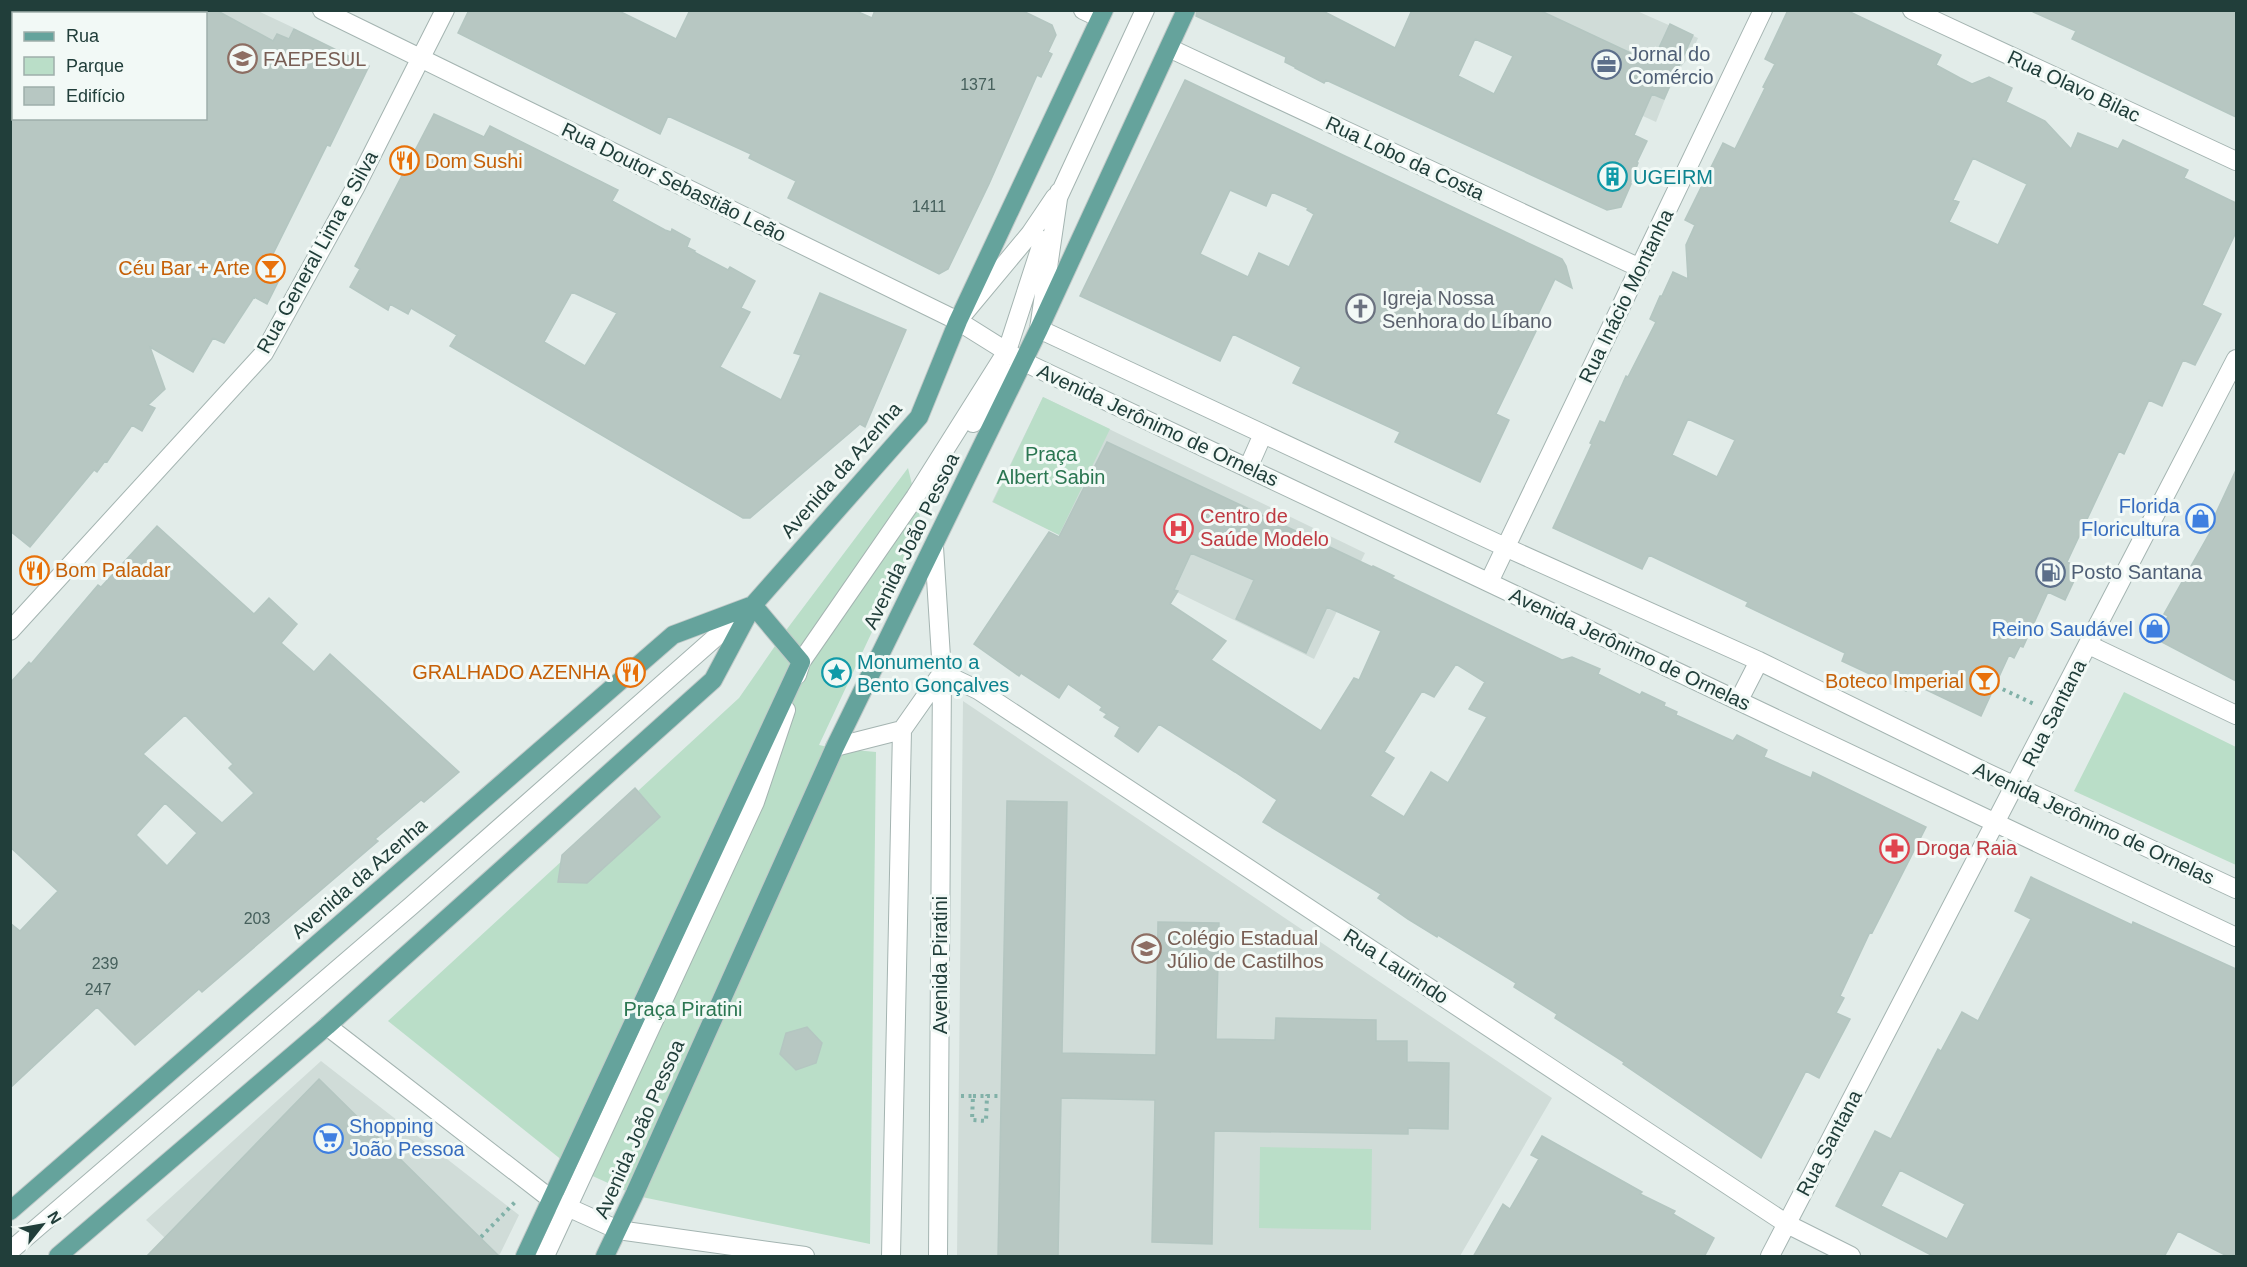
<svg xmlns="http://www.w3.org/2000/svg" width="2247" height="1267" viewBox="0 0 2247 1267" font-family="Arial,sans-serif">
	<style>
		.built { fill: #d0dcd8 }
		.green { fill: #badec8 }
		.building { fill: #b7c7c2; stroke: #b4c6c1; stroke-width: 1.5; fill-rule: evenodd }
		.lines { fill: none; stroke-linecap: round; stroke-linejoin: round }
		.minor-casing { stroke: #a4b4b1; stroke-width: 20 }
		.major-casing { stroke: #c1c9c8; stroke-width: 20 }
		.path { stroke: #81b1a8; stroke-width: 4; stroke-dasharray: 3 4.5; stroke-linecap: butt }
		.minor { stroke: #fff; stroke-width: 18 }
		.major { stroke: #65a39c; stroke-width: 18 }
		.labels { text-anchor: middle; stroke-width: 6; stroke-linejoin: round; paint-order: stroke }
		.number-label { font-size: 16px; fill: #46605c }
		.service-label { font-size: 20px; fill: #4e5e75; stroke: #f2f9f6; text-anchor: start }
		.education-label { font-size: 20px; fill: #785e54; stroke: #f2f9f6; text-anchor: start }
		.street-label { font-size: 20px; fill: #213e3a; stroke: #f2f9f6 }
		.food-label { font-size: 20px; fill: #c56008; stroke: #f2f9f6; text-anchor: end }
		.culture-label { font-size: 20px; fill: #0d838f; stroke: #f2f9f6; text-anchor: start }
		.worship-label { font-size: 20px; fill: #5b616d; stroke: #f2f9f6; text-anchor: start }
		.park-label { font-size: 20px; fill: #2a7651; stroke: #f2f9f6 }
		.shop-label { font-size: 20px; fill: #366cbe; stroke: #f2f9f6; text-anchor: end }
		.health-label { font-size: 20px; fill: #be3a42; stroke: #f2f9f6; text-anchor: start }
	</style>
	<rect width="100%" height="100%" fill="#e2ece9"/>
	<path class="built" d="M206,11H258L294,28L252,114L206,89Z
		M1413,11H1637L1698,38L1690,56L1675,74L1656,122Z
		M1043,397L1365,553L1314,659L992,502Z
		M963,701L1552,1098L1460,1256H957Z
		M321,1061L519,1215L499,1256H184L146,1220Z"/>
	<path class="green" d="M1043,397L1110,429L1059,535L993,502Z
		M908,468L922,525L819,745L833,748L876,752L870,1244L637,1196L568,1165L388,1021L739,698L784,633Z
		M2124,692L2236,747V865L2074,791Z
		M1260,1147L1372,1149L1371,1230L1259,1228Z"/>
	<path class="building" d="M206,10H216L273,41L277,34L289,39L294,29L369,66L330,146L327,145L264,272L279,280L267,304L254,297L224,343L213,338L193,372L150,347L165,389L148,405L155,408L142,431L132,425L107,462L105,461L97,472L94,470L30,547L10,531V118H206Z
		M469,10H617L676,39L690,10H854L872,18L875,10H1021L1052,25L1056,35L1048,52L1052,54L1041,77L1037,75L989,184L948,269L939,274L788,198L796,181L749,158L751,154L668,116L660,134L458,33Z
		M1197,10H1321L1395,48L1412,10H1539L1652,63L1670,24L1693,35L1664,99L1652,94L1634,135L1647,141L1637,162L1638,163L1630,184H1631L1621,207L1607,210L1326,80L1324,83L1295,68V67L1285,62L1286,57L1196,16ZM1475,39L1513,56L1494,94L1458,76Z
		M1788,10H1846L1941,55L1936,65L1960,78L1972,84L1989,77L2012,88L2006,102L2045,121L2071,149L2078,133L2118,149L2123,140L2188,170L2184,178L2236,203V232L2202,305L2221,314L2195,365L2183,360L2162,406L2149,400L2124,454L2119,451L2067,562L2080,568L2065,600L2048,592L2023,647L2020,646L2014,658L2009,655L1981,716L1910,682L1906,691L1842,661L1845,653L1746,606L1748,602L1649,555L1642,569L1553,528L1592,444L1590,443L1600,421L1605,423L1626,376L1628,377L1656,322L1650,319L1660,296H1662L1673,272L1688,279L1686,245L1695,225L1685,220L1723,143L1735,149L1765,88L1763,87L1775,64L1765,59ZM1973,158L2027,184L1998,245L1949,222L1959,202L1953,200ZM1688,419L1735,440L1717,477L1672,455Z
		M2029,10H2236V117L2072,39L2076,31Z
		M1185,80L1562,259L1566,266L1572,288L1555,279L1534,323L1539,325L1496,414L1509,420L1480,482L1395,442L1400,432L1293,383L1301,367L1233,334L1220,361L1080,296ZM1230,190L1266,206L1272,192L1308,208L1307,210L1314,214L1289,267L1259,253L1248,277L1200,254Z
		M434,114L484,137L490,126L618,190L612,201L665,230L671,232L672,229L690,239L687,247L695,251L694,252L728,270L730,267L755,281L741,308L750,312L720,367L781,400L801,355L794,353L820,293L906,330L865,427L860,424L750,518H743L450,346L457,335L411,308L408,314L390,304L388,310L350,287L360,269L355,266ZM572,292L617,313L585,366L544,342Z
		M1107,442L1372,567L1373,566L1394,576L1392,578L1562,660L1572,657L1600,669L1598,674L1640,695L1642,692L1665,703L1664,706L1677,712L1676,715L1733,741L1737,735L1767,750L1764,757L1811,778L1813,772L1926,827L1872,933L1870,932L1840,996L1844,998L1836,1013L1850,1019L1819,1078L1806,1071L1761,1158L1623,1064L1624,1062L1555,1018L1557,1014L1514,987L1516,983L1438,935L1437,937L1408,919L1378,898L1381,894L1263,822L1277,800L1235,772L1159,724L1138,752L1115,736L1120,727L1104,717L1107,714L1100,710L1102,707L1068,684L1059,698L1021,673L1019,676L974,644L1049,532L1059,537ZM1191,553L1254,580L1236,619L1306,653L1327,607L1381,631L1359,680L1354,678L1321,731L1211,660L1226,641L1170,604L1178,591L1174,590ZM1456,664L1485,682L1469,709L1487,717L1448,783L1431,772L1404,817L1370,796L1394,758L1384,752L1422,691L1434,697Z
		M2236,470V681L2156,639L2168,616L2164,614L2213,527L2210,526Z
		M157,526L254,614L269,598L297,624L281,643L314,672L330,654L459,772L424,802L421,800L401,817L375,839L378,841L202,992L199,989L135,1045L97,1007L10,1088V923L20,931L58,891L10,847V683L29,662L31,664L98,585L101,587ZM185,715L233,764L229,768L254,793L222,823L143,754ZM165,803L197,833L167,866L136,835Z
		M635,788L660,817L587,883L558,882L562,855Z
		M1007,801L1067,802L1062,1053L1156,1055L1158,922L1219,923L1216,1039L1275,1040L1276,1018L1376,1020V1041H1407V1062L1449,1063L1448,1129L1408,1128V1134L1214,1131L1212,1244L1152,1242L1155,1100L1061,1098L1058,1257H998Z
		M2031,877L2132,925L2133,922L2236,969V1257H2229L2178,1231L2164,1257H1935L1836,1206L1875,1131L1891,1139L1938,1049L1941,1051L1962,1012L1978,1021L2031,919L2015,911ZM1900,1170L1965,1204L1947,1239L1881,1206Z
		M807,1027L822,1043L816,1063L796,1070L780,1054L786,1033Z
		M319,1079L458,1216L500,1257H146Z
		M1542,1136L1642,1192L1640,1194L1675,1211L1673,1214L1714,1238L1704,1257H1473L1503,1204L1510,1209L1539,1159L1531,1155Z"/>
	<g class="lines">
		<defs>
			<path id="minor" d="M322,10L958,321L1022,361L2236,937
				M1083,10L1100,18
				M1912,10L2236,161
				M1169,48L1640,268
				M1059,192L1039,329L1505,547L1759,661L1981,770L2236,889
				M1056,202L1145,10
				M965,312L1030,234L1055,197
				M973,423L1014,372
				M1248,468L1263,434
				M1489,582L1763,10
				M10,631L264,353L355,188L445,10
				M2089,645L2236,715
				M797,675L801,662L915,497L1007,351L1043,240
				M1739,700L1759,661
				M835,747L902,730L942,673L934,547
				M327,1026L552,1200L618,1230L805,1256
				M10,1251L411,906L751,606
				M545,1256L755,802L786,710
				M891,1256L902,730
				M938,1256L942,673L978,690L1787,1224L1851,1256
				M1770,1256L2236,359"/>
			<path id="major" d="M10,1211L673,635L753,605
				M58,1256L327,1026L713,680L753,605L919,417L958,321L1104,10
				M525,1256L801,662L753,605
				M605,1256L635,1193L835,747L1039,329L1186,10"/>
		</defs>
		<use href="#minor" class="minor-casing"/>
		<use href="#major" class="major-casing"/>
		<path class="path" d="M40,14L42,10
			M10,70L14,64
			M1996,686L2034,704
			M961,1096H973L972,1120L986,1121L987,1096H1001
			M973,1096H987
			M481,1237L517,1200"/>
		<use href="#minor" class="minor"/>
		<use href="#major" class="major"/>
	</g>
	<defs>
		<symbol id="university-ring" viewBox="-11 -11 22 22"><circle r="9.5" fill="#f2f9f6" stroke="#8d6e63" stroke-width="1.5"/><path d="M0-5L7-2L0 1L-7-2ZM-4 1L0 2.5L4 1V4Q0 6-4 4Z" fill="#8d6e63"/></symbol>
		<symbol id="office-ring" viewBox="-11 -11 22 22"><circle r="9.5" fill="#f2f9f6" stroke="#5c6f8a" stroke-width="1.5"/><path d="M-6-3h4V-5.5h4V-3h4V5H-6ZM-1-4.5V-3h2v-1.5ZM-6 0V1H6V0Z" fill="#5c6f8a"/></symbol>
		<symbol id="restaurant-ring" viewBox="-11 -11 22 22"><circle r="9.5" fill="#f2f9f6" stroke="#e8710a" stroke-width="1.5"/><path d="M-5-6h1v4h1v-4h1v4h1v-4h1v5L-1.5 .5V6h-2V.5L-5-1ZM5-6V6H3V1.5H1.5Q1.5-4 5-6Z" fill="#e8710a"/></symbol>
		<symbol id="building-ring" viewBox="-11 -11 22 22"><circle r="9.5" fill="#f2f9f6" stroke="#0f9aa8" stroke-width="1.5"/><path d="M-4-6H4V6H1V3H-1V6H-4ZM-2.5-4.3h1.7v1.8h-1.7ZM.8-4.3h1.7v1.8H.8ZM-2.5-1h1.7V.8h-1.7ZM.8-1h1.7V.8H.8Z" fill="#0f9aa8"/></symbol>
		<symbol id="bar-ring" viewBox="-11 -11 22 22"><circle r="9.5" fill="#f2f9f6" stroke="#e8710a" stroke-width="1.5"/><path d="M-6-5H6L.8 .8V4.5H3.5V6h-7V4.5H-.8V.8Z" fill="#e8710a"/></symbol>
		<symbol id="church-ring" viewBox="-11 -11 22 22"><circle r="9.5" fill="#f2f9f6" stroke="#6b7280" stroke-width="1.5"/><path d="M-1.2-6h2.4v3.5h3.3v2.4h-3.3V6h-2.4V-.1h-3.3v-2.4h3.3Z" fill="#6b7280"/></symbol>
		<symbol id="shop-ring" viewBox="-11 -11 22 22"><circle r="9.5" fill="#f2f9f6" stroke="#3f7fe0" stroke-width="1.5"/><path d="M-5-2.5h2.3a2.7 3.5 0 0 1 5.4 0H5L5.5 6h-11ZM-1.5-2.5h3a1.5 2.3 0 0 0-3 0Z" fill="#3f7fe0"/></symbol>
		<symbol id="hospital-ring" viewBox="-11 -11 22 22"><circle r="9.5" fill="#f2f9f6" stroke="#e0444e" stroke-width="1.5"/><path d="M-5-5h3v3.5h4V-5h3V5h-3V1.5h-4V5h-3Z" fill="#e0444e"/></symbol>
		<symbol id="fuel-ring" viewBox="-11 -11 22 22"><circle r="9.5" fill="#f2f9f6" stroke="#5c6f8a" stroke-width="1.5"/><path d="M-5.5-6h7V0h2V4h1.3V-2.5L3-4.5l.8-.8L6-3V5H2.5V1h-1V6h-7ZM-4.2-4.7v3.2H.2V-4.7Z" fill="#5c6f8a"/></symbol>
		<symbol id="sight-ring" viewBox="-11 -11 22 22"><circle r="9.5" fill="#f2f9f6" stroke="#0f9aa8" stroke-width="1.5"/><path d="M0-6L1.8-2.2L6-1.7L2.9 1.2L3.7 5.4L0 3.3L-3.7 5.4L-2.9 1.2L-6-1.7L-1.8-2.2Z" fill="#0f9aa8"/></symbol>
		<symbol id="pharmacy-ring" viewBox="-11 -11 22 22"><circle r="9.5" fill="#f2f9f6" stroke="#e0444e" stroke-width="1.5"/><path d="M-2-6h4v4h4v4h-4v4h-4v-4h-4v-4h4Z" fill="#e0444e"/></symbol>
		<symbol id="school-ring" viewBox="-11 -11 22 22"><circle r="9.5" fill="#f2f9f6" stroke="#8d6e63" stroke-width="1.5"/><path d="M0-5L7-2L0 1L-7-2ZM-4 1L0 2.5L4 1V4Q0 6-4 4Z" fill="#8d6e63"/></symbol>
		<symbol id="supermarket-ring" viewBox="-11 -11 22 22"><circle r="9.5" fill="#f2f9f6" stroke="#3f7fe0" stroke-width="1.5"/><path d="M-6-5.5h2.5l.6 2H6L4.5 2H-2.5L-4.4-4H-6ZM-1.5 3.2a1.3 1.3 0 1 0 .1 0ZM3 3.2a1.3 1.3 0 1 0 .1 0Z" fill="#3f7fe0"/></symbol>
	</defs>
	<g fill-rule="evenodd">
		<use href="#university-ring" x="226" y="42" width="33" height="33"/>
		<use href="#office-ring" x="1590" y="48" width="33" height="33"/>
		<use href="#restaurant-ring" x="388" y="144" width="33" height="33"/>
		<use href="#building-ring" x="1596" y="160" width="33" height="33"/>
		<use href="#bar-ring" x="254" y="252" width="33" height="33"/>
		<use href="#church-ring" x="1344" y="292" width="33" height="33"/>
		<use href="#shop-ring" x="2184" y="502" width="33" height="33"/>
		<use href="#hospital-ring" x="1162" y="512" width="33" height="33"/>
		<use href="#restaurant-ring" x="18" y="554" width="33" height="33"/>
		<use href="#fuel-ring" x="2034" y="556" width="33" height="33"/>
		<use href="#shop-ring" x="2138" y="612" width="33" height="33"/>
		<use href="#restaurant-ring" x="614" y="656" width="33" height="33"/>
		<use href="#sight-ring" x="820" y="656" width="33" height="33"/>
		<use href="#bar-ring" x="1968" y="664" width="33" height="33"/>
		<use href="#pharmacy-ring" x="1878" y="832" width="33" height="33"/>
		<use href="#school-ring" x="1130" y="932" width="33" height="33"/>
		<use href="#supermarket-ring" x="312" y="1122" width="33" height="33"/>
	</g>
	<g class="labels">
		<g class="number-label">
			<text x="978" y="90">1371</text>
			<text x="929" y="212">1411</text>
			<text x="257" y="924">203</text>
			<text x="105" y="969">239</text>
			<text x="98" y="995">247</text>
		</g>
		<g class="service-label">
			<text x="1628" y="61">Jornal do<tspan x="1628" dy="23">Comércio</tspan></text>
			<text x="2071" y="579">Posto Santana</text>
		</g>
		<g class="education-label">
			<text x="263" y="66">FAEPESUL</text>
			<text x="1167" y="945">Colégio Estadual<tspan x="1167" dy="23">Júlio de Castilhos</tspan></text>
		</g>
		<g class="street-label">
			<text transform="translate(2074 86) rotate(25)" y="7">Rua Olavo Bilac</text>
			<text transform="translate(1405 158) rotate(25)" y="7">Rua Lobo da Costa</text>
			<text transform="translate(674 182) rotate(26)" y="7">Rua Doutor Sebastião Leão</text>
			<text transform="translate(317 252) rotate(-61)" y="7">Rua General Lima e Silva</text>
			<text transform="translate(1626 296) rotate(-64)" y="7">Rua Inácio Montanha</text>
			<text transform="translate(1158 425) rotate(25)" y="7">Avenida Jerônimo de Ornelas</text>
			<text transform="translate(841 470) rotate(-49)" y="7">Avenida da Azenha</text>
			<text transform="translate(911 541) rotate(-64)" y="7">Avenida João Pessoa</text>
			<text transform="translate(1630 649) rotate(25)" y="7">Avenida Jerônimo de Ornelas</text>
			<text transform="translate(2054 713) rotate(-63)" y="7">Rua Santana</text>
			<text transform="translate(2094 823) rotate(25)" y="7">Avenida Jerônimo de Ornelas</text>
			<text transform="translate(359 878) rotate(-41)" y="7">Avenida da Azenha</text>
			<text transform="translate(940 965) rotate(-90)" y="7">Avenida Piratini</text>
			<text transform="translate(1396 966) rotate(33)" y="7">Rua Laurindo</text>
			<text transform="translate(639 1129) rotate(-66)" y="7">Avenida João Pessoa</text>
			<text transform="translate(1829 1143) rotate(-62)" y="7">Rua Santana</text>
		</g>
		<g class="food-label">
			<text x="425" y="168" text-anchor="start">Dom Sushi</text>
			<text x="250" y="275">Céu Bar + Arte</text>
			<text x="55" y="577" text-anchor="start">Bom Paladar</text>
			<text x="610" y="679">GRALHADO AZENHA</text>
			<text x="1964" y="688">Boteco Imperial</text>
		</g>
		<g class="culture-label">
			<text x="1633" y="184">UGEIRM</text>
			<text x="857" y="669">Monumento a<tspan x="857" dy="23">Bento Gonçalves</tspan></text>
		</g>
		<g class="worship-label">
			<text x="1382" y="305">Igreja Nossa<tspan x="1382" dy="23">Senhora do Líbano</tspan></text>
		</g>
		<g class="park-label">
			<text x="1051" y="461">Praça<tspan x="1051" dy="23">Albert Sabin</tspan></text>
			<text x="683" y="1016">Praça Piratini</text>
		</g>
		<g class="shop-label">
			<text x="2180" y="513">Florida<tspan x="2180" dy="23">Floricultura</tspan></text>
			<text x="2133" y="636">Reino Saudável</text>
			<text x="349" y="1133" text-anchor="start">Shopping<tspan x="349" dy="23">João Pessoa</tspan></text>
		</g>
		<g class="health-label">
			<text x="1200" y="523">Centro de<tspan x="1200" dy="23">Saúde Modelo</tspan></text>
			<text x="1916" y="855">Droga Raia</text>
		</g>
	</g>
	<rect width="2247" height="1267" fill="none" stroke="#213e3a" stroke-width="24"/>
	<rect x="12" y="12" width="195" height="108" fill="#f2f9f6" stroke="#9eaeab" stroke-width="1.5"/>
	<rect x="24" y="32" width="30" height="9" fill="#65a39c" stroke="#9eaeab" stroke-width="1.5"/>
	<text x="66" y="42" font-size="18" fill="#213e3a">Rua</text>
	<rect x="24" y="57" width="30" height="18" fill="#badec8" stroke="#9eaeab" stroke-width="1.5"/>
	<text x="66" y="72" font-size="18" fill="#213e3a">Parque</text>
	<rect x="24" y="87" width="30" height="18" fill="#b7c7c2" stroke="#9eaeab" stroke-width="1.5"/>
	<text x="66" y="102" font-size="18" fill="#213e3a">Edifício</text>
	<g transform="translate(42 1225) rotate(59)" stroke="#f2f9f6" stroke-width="4.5" paint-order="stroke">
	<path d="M0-4.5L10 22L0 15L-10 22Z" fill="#213e3a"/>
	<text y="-9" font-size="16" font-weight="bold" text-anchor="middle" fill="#213e3a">N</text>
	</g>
</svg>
